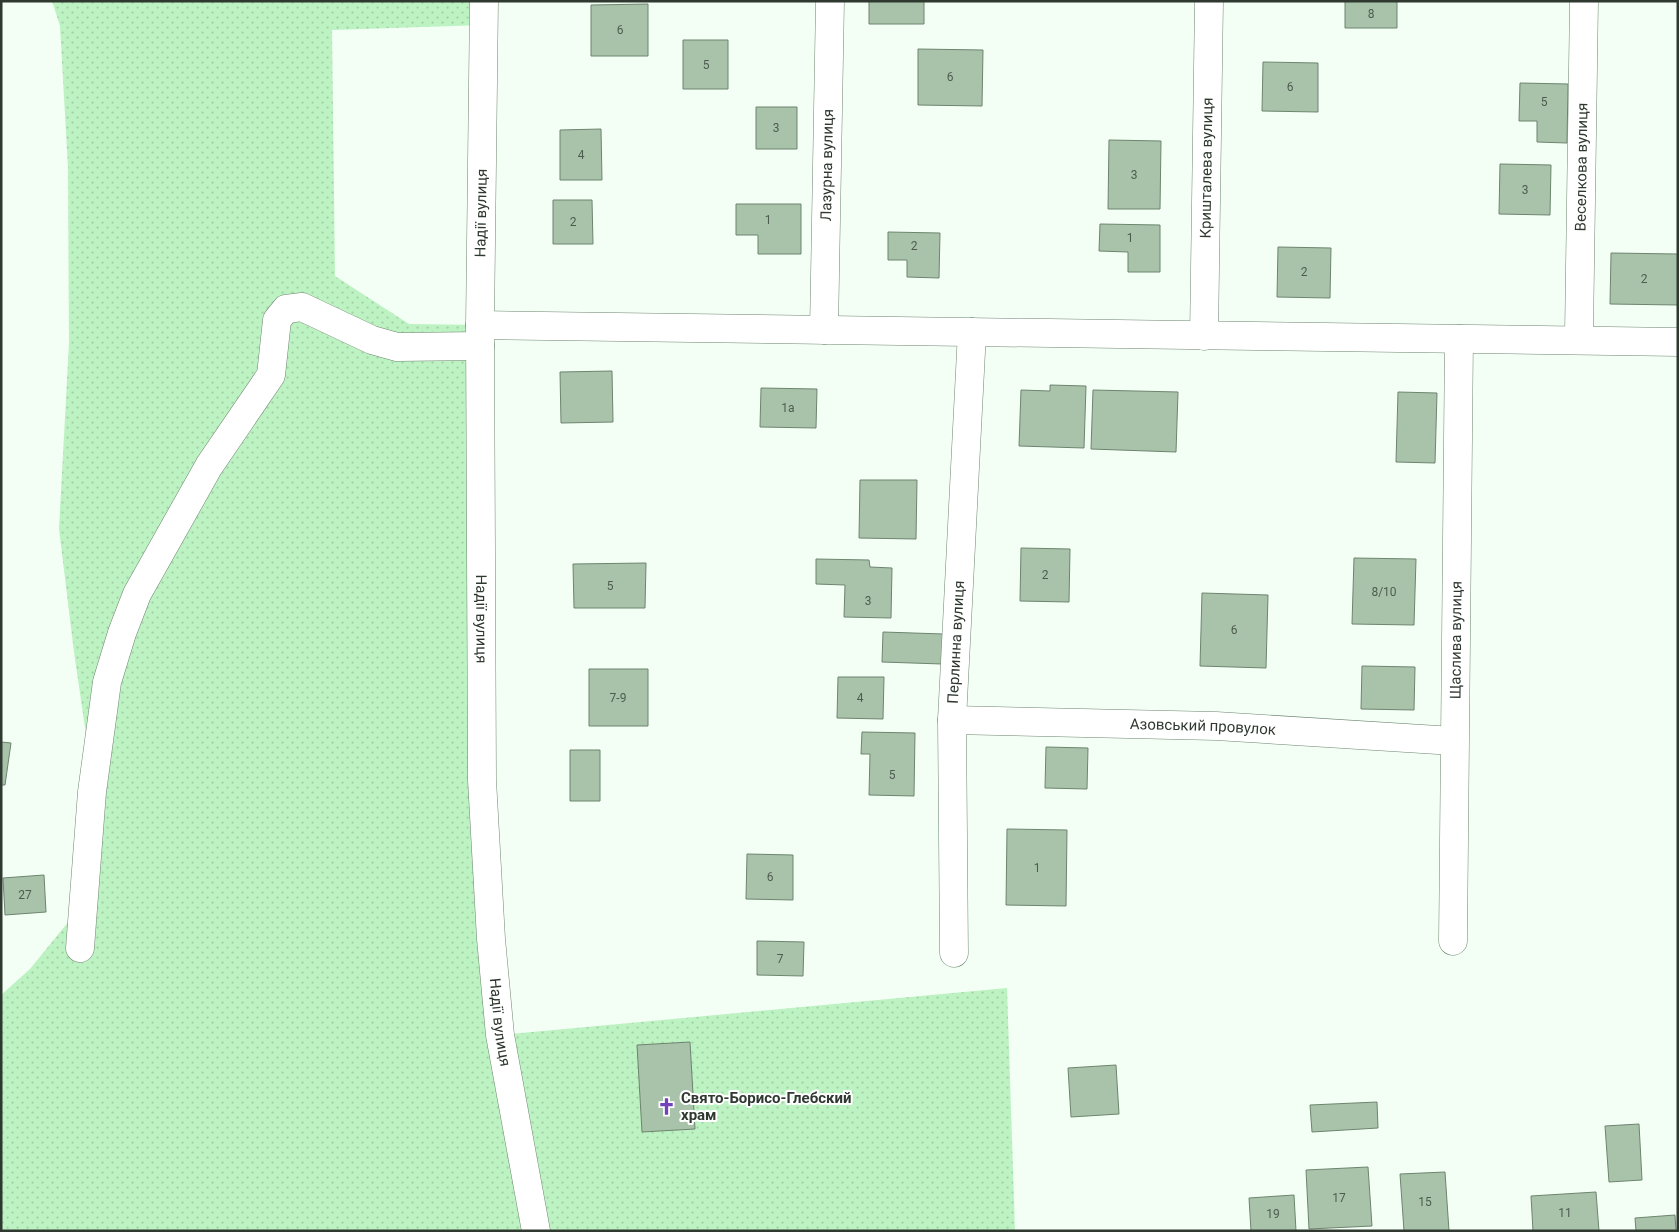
<svg xmlns="http://www.w3.org/2000/svg" width="1679" height="1232" viewBox="0 0 1679 1232" font-family="Roboto,sans-serif">
	<style>
		.grass { fill: url(#grass-dots) }
		.building { fill: #a9c3ab; stroke: #6d856f }
		.lines { fill: none; stroke-linecap: round; stroke-linejoin: round }
		.minor-casing { stroke: #6e8670; stroke-width: 29 }
		.minor { stroke: #fff; stroke-width: 28 }
		.labels { text-anchor: middle; stroke-width: 4; stroke-linejoin: round; paint-order: stroke }
		.number-label { font-size: 12px; fill: #4e5c4f }
		.street-label { font-size: 15px; fill: #2f3930; stroke: #fff }
		.poi-label { font-size: 15px; font-weight: bold; fill: #2f3930; stroke: #fff; text-anchor: start }
	</style>
	<defs>
		<pattern id="grass-dots" width="8" height="8" patternUnits="userSpaceOnUse" patternTransform="scale(1.25)"><rect width="8" height="8" fill="#bdf2c2"/><path d="M2 2h.1M6 6h.1" fill="none" stroke="#a3d0a7" stroke-width="1.8" stroke-linecap="round"/></pattern>
	</defs>
	<rect width="100%" height="100%" fill="#f3fef4"/>
	<path class="grass" d="M52,1H484L483,25L332,30L335,276L409,324L480,325L501,1035L1007,988L1015,1231H1V995L30,969L78,910L90,762L74,652L59,529L69,343L68,168L60,26Z"/>
	<path class="building" d="M869,1H924V24H869Z
		M1345,1H1397V28H1345Z
		M648,4V56H591V5Z
		M683,40H728V89H683Z
		M918,49L983,50L982,106L918,105Z
		M1263,62L1318,63V112L1262,111Z
		M1520,83L1568,84L1567,143L1537,142V121H1519Z
		M756,107H797V149H756Z
		M601,129L602,180H560V130Z
		M1109,140L1161,141L1160,209H1108Z
		M1500,164L1551,165L1550,215L1499,214Z
		M553,200H592L593,244H553Z
		M736,204H801V254H758V235H736Z
		M1100,224L1160,225V272H1128V252L1099,251Z
		M888,232L940,233L939,278L907,277V260H888Z
		M1278,247L1331,248L1330,298L1277,297Z
		M1611,253L1678,254V305L1610,304Z
		M612,371L613,422L561,423L560,372Z
		M1050,385L1086,386L1084,448L1019,446L1021,390L1050,391Z
		M761,388L817,389L816,428L760,427Z
		M1093,390L1178,392L1176,452L1091,449Z
		M1398,392L1437,393L1435,463L1396,462Z
		M860,480H917L916,539L859,538Z
		M1021,548L1070,549L1069,602L1020,601Z
		M1354,558L1416,559L1414,625L1352,624Z
		M816,559L869,560L870,567L892,568L891,618L844,617L845,585L816,584Z
		M646,563L645,608H574L573,564Z
		M1202,593L1268,595L1266,668L1200,666Z
		M883,632L943,634L942,664L882,662Z
		M1362,666L1415,667L1414,710L1361,709Z
		M589,669H648V726H589Z
		M838,677H884L883,719L837,718Z
		M862,732L915,733L914,796L869,795L870,754H861Z
		M1,742L11,743L5,785H1Z
		M1046,747L1088,748L1087,789L1045,788Z
		M570,750H600V801H570Z
		M1007,829L1067,830L1066,906L1006,905Z
		M747,854L793,855V900L746,899Z
		M44,875L46,912L5,915L3,878Z
		M757,941L804,942L803,976L757,975Z
		M690,1042L695,1129L642,1132L637,1045Z
		M1116,1065L1119,1114L1071,1117L1068,1068Z
		M1377,1102L1378,1128L1312,1132L1310,1105Z
		M1639,1124L1642,1180L1609,1182L1605,1126Z
		M1368,1167L1372,1226L1309,1229L1306,1170Z
		M1445,1172L1449,1231H1404L1400,1174Z
		M1596,1192L1599,1231H1533L1531,1196Z
		M1294,1195L1296,1231H1251L1249,1198Z
		M1675,1215L1676,1231H1636L1635,1218Z"/>
	<g class="lines">
		<defs>
			<g id="minor">
				<path id="s1" d="M484,1L480,325L482,780L491,939L500,1035L536,1231"/>
				<path d="M480,325L1678,342"/>
				<path id="s2" d="M824,330L830,1"/>
				<path id="s3" d="M1579,333L1584,1"/>
				<path id="s4" d="M1204,336L1209,1"/>
				<path id="s5" d="M952,720L1216,726L1454,741"/>
				<path id="s6" d="M1453,941L1459,339"/>
				<path d="M80,948L92,792L107,682L122,633L137,594L209,466L271,375L277,320L286,309L302,307L372,340L397,347L480,346"/>
				<path id="s7" d="M954,953L952,720L972,332"/>
			</g>
		</defs>
		<use href="#minor" class="minor-casing"/>
		<use href="#minor" class="minor"/>
	</g>
	<defs>
		<symbol id="church-bare" viewBox="-9 -9 18 18"><path d="M-1.2-6h2.4v3.5h3.3v2.4h-3.3V6h-2.4V-.1h-3.3v-2.4h3.3Z" fill="#7242ba" stroke="#fff" stroke-width="2.5" paint-order="stroke"/></symbol>
	</defs>
	<g fill-rule="evenodd">
		<use href="#church-bare" x="654" y="1094" width="25" height="25"/>
	</g>
	<g class="labels">
		<g class="number-label">
			<text x="1371" y="18">8</text>
			<text x="620" y="34">6</text>
			<text x="706" y="69">5</text>
			<text x="950" y="81">6</text>
			<text x="1290" y="91">6</text>
			<text x="1544" y="106">5</text>
			<text x="776" y="132">3</text>
			<text x="581" y="159">4</text>
			<text x="1134" y="179">3</text>
			<text x="1525" y="194">3</text>
			<text x="768" y="224">1</text>
			<text x="573" y="226">2</text>
			<text x="1130" y="242">1</text>
			<text x="914" y="250">2</text>
			<text x="1304" y="276">2</text>
			<text x="1644" y="283">2</text>
			<text x="788" y="412">1а</text>
			<text x="1045" y="579">2</text>
			<text x="610" y="590">5</text>
			<text x="1384" y="596">8/10</text>
			<text x="868" y="605">3</text>
			<text x="1234" y="634">6</text>
			<text x="618" y="702">7-9</text>
			<text x="860" y="702">4</text>
			<text x="892" y="779">5</text>
			<text x="1037" y="872">1</text>
			<text x="770" y="881">6</text>
			<text x="25" y="899">27</text>
			<text x="780" y="963">7</text>
			<text x="1339" y="1202">17</text>
			<text x="1425" y="1206">15</text>
			<text x="1565" y="1217">11</text>
			<text x="1273" y="1218">19</text>
		</g>
		<g class="street-label">
			<text dy="5" stroke="none"><textPath href="#s2" startOffset="165">Лазурна вулиця</textPath></text>
			<text dy="5" stroke="none"><textPath href="#s3" startOffset="166">Веселкова вулиця</textPath></text>
			<text dy="5" stroke="none"><textPath href="#s4" startOffset="168">Кришталева вулиця</textPath></text>
			<text transform="translate(481 213) rotate(-89)" y="5">Надії вулиця</text>
			<text dy="5" stroke="none"><textPath href="#s1" startOffset="618">Надії вулиця</textPath></text>
			<text dy="5" stroke="none"><textPath href="#s6" startOffset="301">Щаслива вулиця</textPath></text>
			<text dy="5" stroke="none"><textPath href="#s7" startOffset="311">Перлинна вулиця</textPath></text>
			<text dy="5" stroke="none"><textPath href="#s5" startOffset="251">Азовський провулок</textPath></text>
			<text dy="5" stroke="none"><textPath href="#s1" startOffset="1022">Надії вулиця</textPath></text>
		</g>
		<g class="poi-label">
			<text x="681" y="1103">Свято-Борисо-Глебский<tspan x="681" dy="17">храм</tspan></text>
		</g>
	</g>
	<rect width="1679" height="1232" fill="none" stroke="#2f3930" stroke-width="5"/>
</svg>
